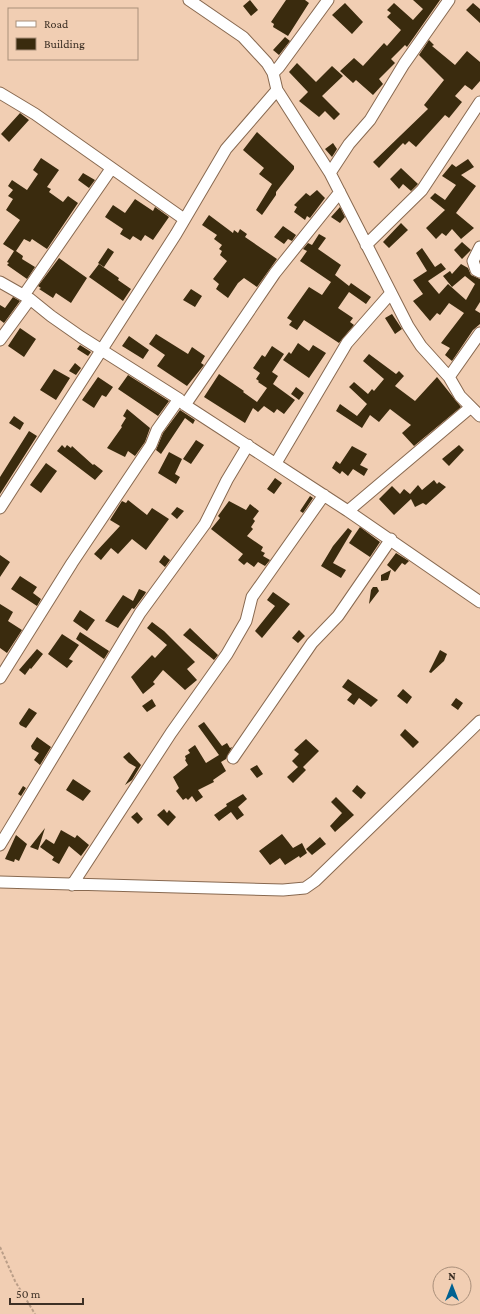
<svg xmlns="http://www.w3.org/2000/svg" width="480" height="1314" viewBox="0 0 480 1314" font-family="'Crimson Pro',serif">
	<style>
		.building { fill: #3a2b0e }
		.lines { fill: none; stroke-linecap: round; stroke-linejoin: round }
		.street-casing { stroke: #886950; stroke-width: 13 }
		.path { stroke: #ba9e88; stroke-width: 2; stroke-dasharray: 3 2; stroke-linecap: butt }
		.street { stroke: #fff; stroke-width: 11 }
	</style>
	<rect width="100%" height="100%" fill="#f1ceb3"/>
	<path class="building" d="M250,0L258,10L251,16L243,6Z
		M286,0H305L309,3L288,36L273,27L274,24L271,22Z
		M413,0H440L407,47L405,45L391,59L395,63L379,79L383,84L373,95L356,80L353,83L340,71L354,58L363,66L384,43L387,46L401,30L387,17L391,13L387,10L394,3L413,20L423,9Z
		M345,3L363,22L352,34L332,15Z
		M473,3L480,9V23L466,10Z
		M285,37L290,41L279,55L273,50Z
		M429,40L434,45L432,46L455,65L467,51L480,62V81L472,90L465,85L455,96L462,102L449,118L445,115L416,147L409,141L405,145L403,143L379,168L373,162L428,109L424,105L444,80L419,55Z
		M297,63L316,82L332,66L343,76L322,96L340,114L334,120L325,111L319,117L299,101L308,92L289,72Z
		M20,113L29,120L9,142L1,134Z
		M257,132L294,166V169L276,192V195L262,215L256,210L272,184L259,174L264,168L243,150Z
		M333,143L337,149L332,157L325,149Z
		M41,158L59,170L47,187L51,189L49,192L63,202L68,196L78,203L47,249L32,239L30,242L24,239L16,251L23,256L22,259L35,267L27,279L7,265L9,263L7,262L14,251L3,244L20,220L6,210L13,199L8,196L13,190L8,186L12,180L27,190L38,174L33,170Z
		M468,159L474,167L461,175L476,186L456,213L474,228L461,239L452,229L446,236L442,233L436,239L426,228L445,210L430,198L435,193L445,200L456,185L442,176L452,164L456,167Z
		M401,168L418,184L411,191L403,184L399,189L390,179Z
		M83,173L95,180L89,188L78,180Z
		M317,190L325,198L310,218L307,216L305,220L294,212L297,207L294,205L306,193L310,196Z
		M135,199L153,211L155,207L169,217L153,240L145,235L141,241L133,236L130,240L120,234L123,229L105,217L113,205L125,213Z
		M340,207L345,217L340,223L331,217Z
		M209,215L233,233L234,230L238,233L240,229L247,234L245,237L277,259L257,287L244,278L238,283L228,298L216,289L219,284L213,279L227,261L220,255L222,251L219,249L222,245L214,239L217,235L202,225Z
		M401,223L408,230L389,248L383,242Z
		M283,226L296,235L292,241L288,239L284,244L274,237Z
		M319,234L326,238L318,249L341,265L335,275L349,286L351,283L371,297L366,304L349,292L338,308L353,318L350,322L354,325L339,343L304,320L297,330L289,325L292,321L287,318L309,287L322,295L331,282L300,261L307,251L303,249L308,243L312,245Z
		M462,242L471,250L462,259L454,250Z
		M108,248L114,252L104,267L98,263Z
		M422,248L435,267L441,263L446,269L428,281L439,294L448,284L466,300L475,284L465,276L452,287L443,276L450,271L452,274L461,264L468,268L471,275L480,279V302L475,310L480,313V324L473,330L452,361L445,355L450,348L441,343L464,313L449,303L440,315L437,313L430,321L413,301L423,294L413,280L427,271L416,253Z
		M59,258L87,278L71,303L56,293L53,298L39,289L41,288L38,286Z
		M99,264L119,278L118,280L131,289L123,301L89,277Z
		M191,289L202,296L195,307L183,300Z
		M13,297L20,301L4,323L0,320V305L5,308Z
		M392,314L402,329L395,334L385,318Z
		M20,328L36,339L24,357L8,346Z
		M156,334L188,354L192,347L205,356L201,363L204,365L187,386L157,366L165,355L149,344Z
		M129,336L149,350L143,359L122,346Z
		M298,343L309,351L313,345L326,353L309,378L283,360L289,352L291,354Z
		M80,345L91,352L88,356L77,349Z
		M272,346L284,354L272,372L278,376L273,384L295,400L284,414L277,409L274,413L264,406L258,412L253,408L245,423L204,397L219,374L244,391L243,392L257,402L267,388L258,382L259,381L256,379L260,373L253,368L262,355L265,357Z
		M369,354L396,374L399,371L404,376L395,386L415,401L437,377L461,407L414,446L402,433L411,425L390,409L379,422L370,415L362,428L336,411L340,404L357,416L367,404L349,387L354,382L368,394L372,389L374,391L384,379L363,361Z
		M75,363L81,368L76,375L69,371Z
		M54,369L70,378L56,400L40,390Z
		M128,375L169,401L158,416L118,389Z
		M98,377L113,387L106,397L102,395L94,408L82,400Z
		M296,387L304,393L299,400L291,394Z
		M127,409L150,428L145,442L135,456L128,451L125,457L107,448L122,427L121,426L126,418L123,416Z
		M180,410L195,420L193,424L185,418L161,454L156,450L163,433Z
		M14,416L24,423L20,430L9,423Z
		M29,431L37,436L0,494V477Z
		M196,440L204,445L191,464L183,459Z
		M62,445L65,448L67,445L71,448L72,446L93,465L94,464L103,471L95,480L57,451Z
		M459,445L464,450L449,466L442,459Z
		M352,446L367,454L360,465L368,469L364,476L353,469L348,476L342,471L340,474L332,468L336,461L340,464Z
		M169,452L182,459L175,474L180,477L176,484L158,473Z
		M46,463L57,471L41,493L30,485Z
		M275,478L282,483L274,494L267,489Z
		M434,480L437,484L439,482L446,487L426,505L423,503L415,507L411,499L394,515L379,499L392,486L400,494L404,489L410,494L418,485L422,490Z
		M310,496L313,498L303,513L300,511Z
		M128,500L147,515L152,508L169,519L146,550L132,539L118,554L111,548L101,560L94,554L120,526L110,520L122,501L126,503Z
		M229,501L246,510L250,504L259,511L253,519L255,521L251,527L253,529L247,536L263,547L261,551L265,553L263,556L270,560L265,566L258,562L254,567L247,562L244,565L238,560L243,554L211,529L220,518L218,516Z
		M177,507L184,511L177,519L171,514Z
		M360,527L380,542L370,557L349,543Z
		M348,528L352,531L333,563L346,570L341,578L321,566L333,546Z
		M396,553L409,561L405,565L402,563L395,572L387,565Z
		M0,555L10,562L0,577Z
		M164,555L170,560L165,567L159,562Z
		M391,570L388,580L381,581V575Z
		M20,576L37,587L33,593L41,599L37,606L11,589Z
		M373,587H377L379,591L369,604L371,590Z
		M139,589L146,592L145,594L134,609L132,608L118,628L105,621L123,595L133,601Z
		M273,592L290,604L262,638L255,631L275,606L267,600Z
		M0,604L13,612L8,621L22,630L7,653L0,648Z
		M80,610L95,620L87,631L73,621Z
		M152,622L164,631L195,662L187,669L197,680L185,690L163,670L153,682L155,684L143,694L131,677L152,655L155,658L167,645L147,628Z
		M190,628L218,655L214,660L183,635Z
		M299,630L305,636L298,643L292,638Z
		M80,632L109,651L104,659L76,639Z
		M62,634L79,645L69,659L73,661L67,668L48,654Z
		M37,649L43,654L31,669L30,668L25,675L19,670Z
		M440,650L447,654L444,661L431,673L429,672Z
		M348,679L378,700L371,707L359,698L354,705L347,700L352,694L342,687Z
		M403,689L412,697L407,704L397,696Z
		M456,698L463,703L458,710L451,705Z
		M152,699L156,706L147,712L142,706Z
		M29,708L37,713L26,728L20,725L19,723Z
		M204,722L222,746L227,743L230,748L232,747L226,759L221,762L226,771L213,780L214,782L198,790L203,797L196,802L192,796L188,800L186,798L183,800L176,791L179,788L173,777L188,765L185,760L186,759L185,756L190,753L188,750L195,745L206,763L219,755L198,726Z
		M405,729L419,742L413,748L400,735Z
		M37,737L51,747L40,765L34,760L39,753L32,749L31,746Z
		M306,739L319,751L303,767L306,770L293,783L287,777L298,767L292,761L299,754L294,750Z
		M129,752L141,765L132,780L125,785L136,767L129,763L123,757Z
		M257,765L263,774L257,778L250,769Z
		M73,779L91,791L83,801L66,790Z
		M357,785L366,793L361,799L352,791Z
		M23,786L26,788L21,796L18,794Z
		M243,794L247,799L238,807L244,815L237,820L231,812L219,821L214,815L227,806L226,804Z
		M336,797L354,815L335,832L330,826L342,813L331,802Z
		M164,809L167,813L169,810L176,817L168,826L157,815Z
		M137,812L143,819L138,824L131,817Z
		M45,828L38,850L30,847Z
		M61,830L75,838L77,835L89,845L81,856L69,846L59,864L52,860L54,857L40,847L46,839L54,844Z
		M282,834L293,848L302,843L307,853L300,858L299,856L285,865L280,858L270,865L259,851Z
		M16,835L27,844L19,861L15,859L14,862L5,859Z
		M320,837L326,844L312,855L306,849Z"/>
	<g class="lines">
		<defs>
			<path id="street" d="M189,0L243,37L267,63L273,73L277,90L330,173L408,326L421,346L449,377L460,396L480,416
				M273,73L279,67L328,0
				M0,93L35,114L184,219
				M330,173L349,144L370,120L404,64L449,0
				M366,245L422,190L480,102
				M480,247L473,261L476,270L480,272
				M0,282L30,299L51,316L81,337L179,399L185,405L348,511L480,602
				M24,295L111,169
				M0,340L30,299
				M449,377L480,333
				M185,405L275,273L340,192
				M276,463L347,343L391,293
				M0,508L176,234L226,149L277,90
				M348,511L471,407
				M0,678L72,563L151,445L157,430L179,399
				M233,758L312,643L338,616L391,539
				M0,845L140,613L205,524L227,480L248,445
				M0,882L283,890L305,888L315,881L480,721
				M72,885L171,733L227,654L246,621L252,597L324,495"/>
		</defs>
		<use href="#street" class="street-casing"/>
		<path class="path" d="M0,1247L15,1281L35,1314"/>
		<use href="#street" class="street"/>
	</g>
	<rect x="8" y="8" width="130" height="52" fill="#f1ceb3" stroke="#a98f7a"/>
	<rect x="16" y="21" width="20" height="6" fill="#ffffff" stroke="#a98f7a"/>
	<text x="44" y="28" font-size="12" fill="#3d3025">Road</text>
	<rect x="16" y="38" width="20" height="12" fill="#3a2b0e" stroke="#a98f7a"/>
	<text x="44" y="48" font-size="12" fill="#3d3025">Building</text>
	<g transform="translate(452 1286)"><circle r="19" fill="#f1ceb3" stroke="#a98f7a"/>
	<path d="M0-3L7 15L0 10L-7 15Z" fill="#006191"/>
	<text y="-6" font-size="11" font-weight="bold" text-anchor="middle" fill="#3d3025">N</text>
	</g>
	<path d="M10 1298v6h73v-6" fill="none" stroke="#3d3025" stroke-width="2"/>
	<text x="16" y="1298" font-size="12" fill="#3d3025" stroke="#f1ceb3" stroke-width="3" paint-order="stroke">50 m</text>
</svg>
